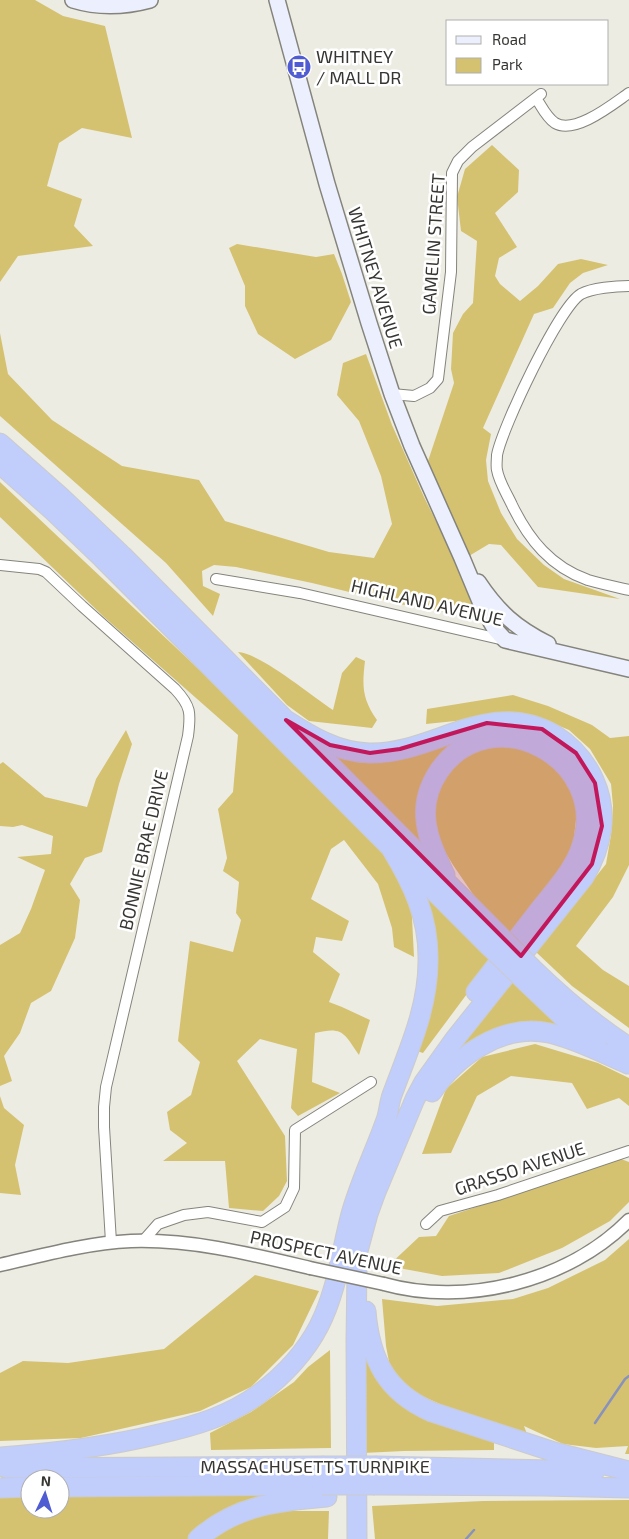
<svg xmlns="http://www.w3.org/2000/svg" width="629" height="1539" viewBox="0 0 629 1539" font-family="'Exo 2',sans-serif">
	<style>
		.green { fill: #d5c270 }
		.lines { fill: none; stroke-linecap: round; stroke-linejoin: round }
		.stream { stroke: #8892bc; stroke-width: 2.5 }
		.minor-casing { stroke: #85847c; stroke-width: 12 }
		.tertiary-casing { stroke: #85847c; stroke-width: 15 }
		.secondary-casing { stroke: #85847c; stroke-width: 18 }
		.motorway-casing { stroke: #cbcbca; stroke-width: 21 }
		.minor { stroke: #fff; stroke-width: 10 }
		.tertiary { stroke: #fff; stroke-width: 12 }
		.secondary { stroke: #ecf0fe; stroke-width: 15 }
		.motorway { stroke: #c1cdfb; stroke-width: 19 }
		.tertiary-bridge-casing { stroke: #85847c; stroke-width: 15; stroke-linecap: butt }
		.motorway-bridge-casing { stroke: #cbcbca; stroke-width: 21; stroke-linecap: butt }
		.tertiary-bridge { stroke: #fff; stroke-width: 12 }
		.motorway-bridge { stroke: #c1cdfb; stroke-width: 19 }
		.marked { fill: #c2185b; fill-opacity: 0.2; stroke: #c2185b; stroke-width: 4; stroke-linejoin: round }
		.labels { text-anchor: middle; stroke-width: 5; stroke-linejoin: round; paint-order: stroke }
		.poi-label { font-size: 18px; fill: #373633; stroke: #fff; text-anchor: start }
		.street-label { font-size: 18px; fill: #373633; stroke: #fff }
	</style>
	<rect width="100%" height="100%" fill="#edece3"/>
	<path class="green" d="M0,0H35L63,16L105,26L132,138L82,128L59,143L47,186L82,199L74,226L93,246L18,256L0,282Z
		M492,145L519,170L518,192L495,213L517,247L499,258L495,276L500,284L520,301L538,286L558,264L581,259L608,265L583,273L570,283L553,308L534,314L483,428L491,434L486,460L488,481L501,513L517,539L544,565L564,579L620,599L538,587L501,545L489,544L469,556L428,461L454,383L451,369L453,333L463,314L473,303L477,241L461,231L457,197L465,169Z
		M237,244L316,257L334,254L342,274L351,302L331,340L295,359L258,334L245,306V286L229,248Z
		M0,333L8,374L52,420L122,466L199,480L225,521L329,552L374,558L392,524L381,476L359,421L337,395L343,363L366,354L392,425L424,497L470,590L480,618L399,604L312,583L236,567L214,565L202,571L203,586L220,594L213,616L166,563L0,416Z
		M0,482L288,753L375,840L411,898L414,957L394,947L392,928L378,884L344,840L331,849L311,899L349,921L342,941L316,937L313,952L340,974L329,1002L342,1007L370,1020L359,1055C344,1033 343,1026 315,1033L312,1082L340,1093L298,1116L291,1108L297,1049L260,1039L237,1061L285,1136L287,1181L279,1196L263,1211L229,1208L225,1161H163L187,1143L170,1130L167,1112L191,1095L200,1062L178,1041L190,941L233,952L241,920L236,913L239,882L223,871L227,858L218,809L233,792L238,735L104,617L0,517Z
		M238,652C260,653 312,696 333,710L342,673L356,657L365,661C362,686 362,699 377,720L372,728L309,721L287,705Z
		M513,695L548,706L592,725L610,738L629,736V865L613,897L576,946L603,970L629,986V1028L572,986L536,952L606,864L611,835L613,806L611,784L590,749L569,730L538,717L503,713L465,720L426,724L427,709Z
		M126,730L132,744L119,784L102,852L85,858L70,884L80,900L75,938L51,991L31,1003L20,1033L4,1056L12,1081L0,1086V945L20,933L31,909L45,870L17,857L51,854L53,836L22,825L13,827L0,826V764L3,762L45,797L87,807L96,779Z
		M465,738L449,746L425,844L421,847L322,746L343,754Z
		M508,743L553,761L578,803L572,853L511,936L477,900L453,865L438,840L433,814L436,792L444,772L483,745Z
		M421,891L491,957L490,963L423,1053L414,1050L423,1023Z
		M510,976L573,1031L547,1024L448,1059Z
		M535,1044L598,1063L629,1078V1106L619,1098L587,1109L572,1083L511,1076L477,1096L451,1153L422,1154L446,1089L482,1057Z
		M0,1096L4,1108L24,1125L15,1165L21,1195L0,1193Z
		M621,1159L629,1162V1202L610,1221L562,1248L499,1273L442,1276L388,1266L419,1237L436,1236L449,1216Z
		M629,1239V1454H625L628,1446L596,1448L563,1444L524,1426L527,1434L442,1405L411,1391L390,1367L386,1346L382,1299L437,1306L513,1299L548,1288L605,1260Z
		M255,1275L319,1291L293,1345L251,1387L200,1411L81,1438L0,1441V1373L23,1361L68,1363L164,1349Z
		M330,1350L331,1448L211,1450L210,1433L251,1412L294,1382L308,1367Z
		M361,1350L376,1370L494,1439V1450L404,1451L363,1453Z
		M289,1494L190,1539H0V1497H30V1509H60V1497Z
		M629,1500V1539H375L372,1506L483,1501Z
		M255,1511H329L328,1539H211Z"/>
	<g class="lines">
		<path class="stream" d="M595,1423L625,1379L629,1376
			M466,1539L474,1530"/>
		<defs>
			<path id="minor" d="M536,98C542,107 546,117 555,123C575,135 613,104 629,93
				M629,286C616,286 592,288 581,294C559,307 502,428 497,455C497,459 496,466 497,470C499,482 507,494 512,505C529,540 551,567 588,580C602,584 616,587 629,590
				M392,394L414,396L430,388L438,379L451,272L452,173L458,161L472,147L541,94
				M0,565L39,569L46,572L82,606L175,689C191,706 191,713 188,736L106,1087L104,1107V1127L111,1242
				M216,579L300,593L504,640
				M426,1224L440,1211L498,1195L629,1151
				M143,1241L158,1224L184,1215L208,1212L262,1222L285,1207L294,1188L295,1130L371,1082"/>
			<path id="tertiary" d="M0,1265C43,1255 87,1243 131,1241C191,1239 251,1254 310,1268
				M384,1284C466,1307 569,1281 629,1220"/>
			<path id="secondary" d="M73,0C99,8 124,7 150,0
				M277,0L327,184L369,323L392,394L412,446L462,558L482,606L495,629L505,640L629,669
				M478,582C498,612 516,628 548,644"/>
			<path id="motorway" d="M0,443L60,496L123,556L498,934
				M0,464L53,511L102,558L489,946
				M286,720C311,736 337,752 369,753C434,755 489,696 555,735C572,746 586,762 594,780C609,813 602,847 584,877L454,1040L424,1082L415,1099L376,1192L368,1214L358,1251L357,1268L356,1341L357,1539
				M445,875C437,858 428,840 426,821C424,804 429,786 439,771C491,696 610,758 582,845C575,869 556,889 541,908C519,936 498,964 476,992
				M532,968C562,997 593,1024 629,1047
				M524,980L565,1019L596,1044
				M432,1092C456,1056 503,1023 549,1033C576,1039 602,1053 628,1064
				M366,1311C370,1359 386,1392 432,1412L554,1452L629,1471
				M0,1457C54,1453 107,1447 159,1434C195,1426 229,1416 259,1394C283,1376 305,1353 319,1326C337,1291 341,1252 351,1214C360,1182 375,1151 386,1120C389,1112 389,1103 392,1095C408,1051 428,1009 428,961C429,918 413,884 391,848
				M377,1466L595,1471
				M6,1468L322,1466
				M375,1485L542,1486L629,1488
				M60,1487L322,1485
				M0,1488L30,1487
				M198,1539C236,1505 279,1501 327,1497"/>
		</defs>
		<use href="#minor" class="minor-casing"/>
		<use href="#tertiary" class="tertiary-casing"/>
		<use href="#secondary" class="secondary-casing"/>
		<use href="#motorway" class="motorway-casing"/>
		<use href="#minor" class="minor"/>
		<use href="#tertiary" class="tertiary"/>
		<use href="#secondary" class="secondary"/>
		<use href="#motorway" class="motorway"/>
		<defs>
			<path id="tertiary-bridge" d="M310,1268L384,1284"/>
			<path id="motorway-bridge" d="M498,934L532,968
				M489,946L524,980
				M322,1466H377
				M322,1485H375"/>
		</defs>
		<use href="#tertiary-bridge" class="tertiary-bridge-casing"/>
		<use href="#motorway-bridge" class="motorway-bridge-casing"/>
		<use href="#tertiary-bridge" class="tertiary-bridge"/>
		<use href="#motorway-bridge" class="motorway-bridge"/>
	</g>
	<path class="marked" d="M286,720L330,745L370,753L400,749L487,723L542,729L576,753L595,783L602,826L592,864L521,956Z"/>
	<defs>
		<symbol id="bus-disc" viewBox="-11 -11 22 22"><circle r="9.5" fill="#505cd2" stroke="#fff"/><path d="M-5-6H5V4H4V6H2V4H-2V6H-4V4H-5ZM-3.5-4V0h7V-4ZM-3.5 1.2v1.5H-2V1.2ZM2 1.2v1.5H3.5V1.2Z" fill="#fff"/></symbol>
	</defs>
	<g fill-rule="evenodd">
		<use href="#bus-disc" x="285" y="53" width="28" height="28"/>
	</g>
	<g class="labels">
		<g class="poi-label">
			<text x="316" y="63">WHITNEY<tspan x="316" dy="21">/ MALL DR</tspan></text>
		</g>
		<g class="street-label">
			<text transform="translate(434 244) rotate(-86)" y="6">GAMELIN STREET</text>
			<text transform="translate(375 278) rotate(73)" y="6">WHITNEY AVENUE</text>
			<text transform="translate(427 603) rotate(13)" y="6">HIGHLAND AVENUE</text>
			<text transform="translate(144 850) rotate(-77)" y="6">BONNIE BRAE DRIVE</text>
			<text transform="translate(520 1169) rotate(-18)" y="6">GRASSO AVENUE</text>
			<text transform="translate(326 1253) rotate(12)" y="6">PROSPECT AVENUE</text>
			<text x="315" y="1473">MASSACHUSETTS TURNPIKE</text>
		</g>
	</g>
	<rect x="446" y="20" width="162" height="65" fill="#ffffff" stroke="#afafad"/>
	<rect x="456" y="36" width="25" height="8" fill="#ecf0fe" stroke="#afafad"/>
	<text x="492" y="45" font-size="15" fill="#373633">Road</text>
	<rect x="456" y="58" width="25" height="15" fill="#d5c270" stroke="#afafad"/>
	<text x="492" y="70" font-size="15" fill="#373633">Park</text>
	<g transform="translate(45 1494) rotate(4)"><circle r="24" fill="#ffffff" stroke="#afafad"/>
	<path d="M0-4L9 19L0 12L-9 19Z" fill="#505cd2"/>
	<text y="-8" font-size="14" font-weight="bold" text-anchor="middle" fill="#373633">N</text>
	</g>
</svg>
